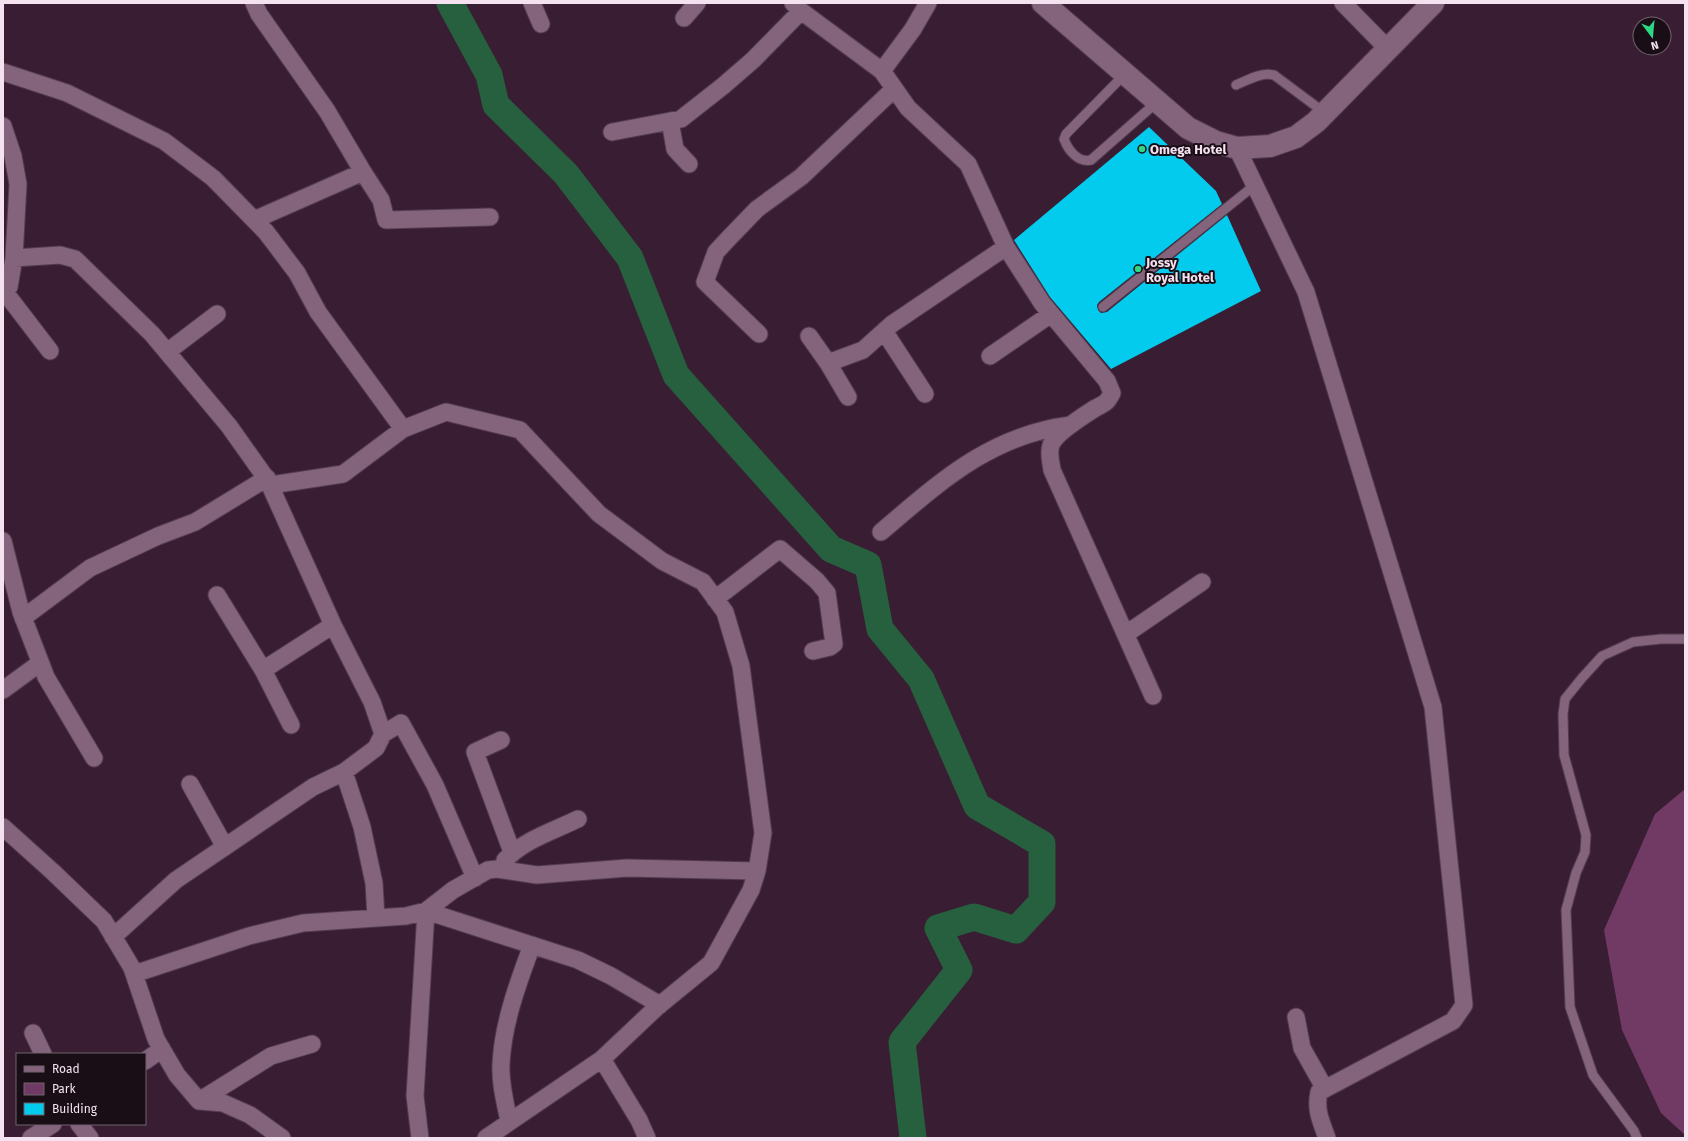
<svg xmlns="http://www.w3.org/2000/svg" width="1688" height="1141" viewBox="0 0 1688 1141" font-family="'Fira Sans',sans-serif">
	<style>
		.green { fill: #713a65 }
		.lines { fill: none; stroke-linecap: round; stroke-linejoin: round }
		.river { stroke: #26603f; stroke-width: 27 }
		.building { fill: #03cbed }
		.service-casing { stroke: #533c4e; stroke-width: 11 }
		.minor-casing { stroke: #533c4e; stroke-width: 19 }
		.tertiary-casing { stroke: #533c4e; stroke-width: 24 }
		.service { stroke: #84637c; stroke-width: 9 }
		.minor { stroke: #84637c; stroke-width: 17 }
		.tertiary { stroke: #84637c; stroke-width: 22 }
		.poi-dot { fill: #2bd884; stroke: #190d16; stroke-width: 1.5 }
		.labels { text-anchor: middle; stroke-width: 4; stroke-linejoin: round; paint-order: stroke }
		.poi-label { font-size: 13px; font-weight: bold; fill: #f5e2f0; stroke: #190d16; text-anchor: start }
	</style>
	<rect width="100%" height="100%" fill="#391e33"/>
	<path class="green" d="M1685,789V1135L1661,1113L1622,1030L1604,930L1655,814Z"/>
	<g class="lines">
		<path class="river" d="M450,3L489,75L496,105L566,174L630,258L676,375L831,549L868,565L880,629L921,679L977,806L1042,844V902L1016,930L974,917L938,928L959,970L902,1042L913,1138"/>
	</g>
	<path class="building" d="M1149,127L1216,191L1222,204L1099,302L1097,305L1098,310L1101,313L1107,312L1227,215L1261,291L1111,369L1050,297L1014,240Z"/>
	<g class="lines">
		<defs>
			<path id="service" d="M1125,74L1066,134L1064,139C1068,150 1078,163 1091,160L1157,102
				M1236,85C1248,80 1261,72 1274,75L1325,113
				M1103,307L1255,185
				M1637,1138L1634,1131L1593,1075L1570,1007L1566,910L1576,873L1585,852L1586,835L1564,755L1563,714L1565,699L1582,678L1602,656L1633,642L1661,639H1685"/>
			<path id="minor" d="M254,3L259,14L327,111L363,172L254,220
				M532,3L541,24
				M793,3L801,11L882,71L908,108L968,164L1006,247L1042,303L1107,381L1112,393C1106,405 1104,403 1094,409C1083,416 1055,434 1051,445C1048,453 1051,462 1052,470L1153,696
				M1343,3L1387,48
				M684,18L697,3
				M882,71L913,29L928,3
				M3,72L67,93L164,141L213,178L266,232L297,273L318,312L403,429
				M670,121L675,149L689,164
				M3,126L13,156L18,184L14,258L9,287L3,292
				M612,132L681,119L723,86L753,60L801,11
				M1237,148L1306,292L1433,707L1464,1005L1453,1021L1319,1092C1315,1110 1321,1121 1327,1138
				M363,172L381,200L386,220L490,217
				M14,258L60,255L75,259L152,334L229,426L268,481L333,625L372,702L383,734L376,748L344,772L313,787L176,880L113,937
				M4,291L50,351
				M884,331L925,394
				M759,334L705,282L716,252L729,238L757,209L801,177L894,89
				M809,336L828,363
				M167,352L217,314
				M990,356L1051,314
				M848,397L828,363L863,350L892,324L1006,247
				M271,485L343,474L403,429L446,412L520,430L599,514L662,561L703,582L725,612L741,666L763,833L757,871L751,890L711,963L656,1008L602,1059L486,1138
				M881,532C940,482 990,435 1071,425
				M3,541L21,612L46,677L94,758
				M217,595L263,670L291,725
				M715,599L780,549L817,581L827,593L834,644L830,647L813,651
				M23,618L90,568L158,536L195,522L267,478
				M1126,634L1202,582
				M263,670L333,625
				M3,690L40,663
				M383,734L401,723L435,785L475,878
				M501,740L475,752L512,852
				M344,772L362,827L374,883L376,918
				M190,784L225,847
				M3,827L53,872L104,921L132,968L156,1039L177,1075L199,1101L223,1103L250,1115L282,1138
				M505,860C524,840 553,831 578,819
				M134,974L249,936L303,923L406,916L426,911L453,890L488,870L497,869L537,875L627,868L757,871
				M1296,1017L1302,1048L1325,1089
				M33,1033L43,1054
				M602,1059L639,1120L647,1138
				M145,1061L162,1049
				M199,1101L271,1056L312,1044
				M509,1121C505,1102 500,1083 501,1064C503,1023 518,983 532,945
				M79,1124L90,1138
				M31,1138L53,1124
				M420,1138L415,1096L426,911L578,960L611,976L660,1005"/>
			<path id="tertiary" d="M1043,3L1188,128L1216,142L1237,148L1270,146L1296,137L1316,122L1433,3"/>
		</defs>
		<use href="#service" class="service-casing"/>
		<use href="#minor" class="minor-casing"/>
		<use href="#tertiary" class="tertiary-casing"/>
		<use href="#service" class="service"/>
		<use href="#minor" class="minor"/>
		<use href="#tertiary" class="tertiary"/>
	</g>
	<g class="poi-dot">
		<circle cx="1142" cy="149" r="4"/>
		<circle cx="1138" cy="269" r="4"/>
	</g>
	<g class="labels">
		<g class="poi-label">
			<text x="1150" y="154">Omega Hotel</text>
			<text x="1146" y="267">Jossy<tspan x="1146" dy="15">Royal Hotel</tspan></text>
		</g>
	</g>
	<rect width="1688" height="1141" fill="none" stroke="#f5e2f0" stroke-width="8"/>
	<rect x="16" y="1053" width="130" height="72" fill="#190d16" stroke="#71626d"/>
	<rect x="24" y="1066" width="20" height="6" fill="#84637c" stroke="#71626d"/>
	<text x="52" y="1073" font-size="12" fill="#f5e2f0">Road</text>
	<rect x="24" y="1083" width="20" height="12" fill="#713a65" stroke="#71626d"/>
	<text x="52" y="1093" font-size="12" fill="#f5e2f0">Park</text>
	<rect x="24" y="1103" width="20" height="12" fill="#03cbed" stroke="#71626d"/>
	<text x="52" y="1113" font-size="12" fill="#f5e2f0">Building</text>
	<g transform="translate(1652 36) rotate(164)"><circle r="19" fill="#190d16" stroke="#71626d"/>
	<path d="M0-3L7 15L0 10L-7 15Z" fill="#2bd884"/>
	<text y="-6" font-size="11" font-weight="bold" text-anchor="middle" fill="#f5e2f0">N</text>
	</g>
</svg>
